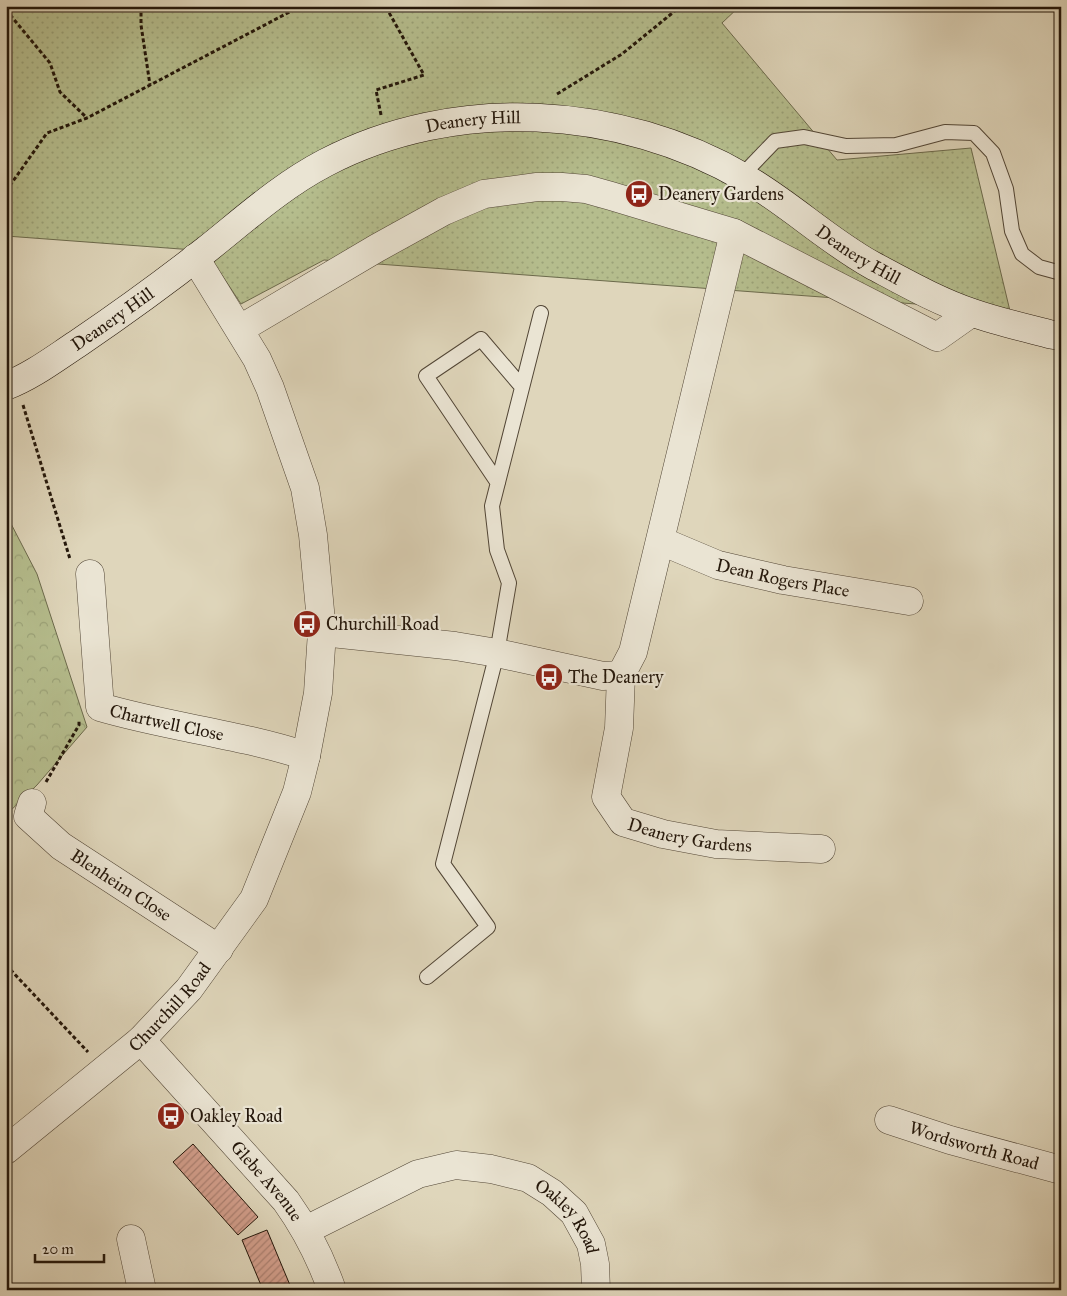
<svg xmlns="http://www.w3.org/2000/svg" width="1067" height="1296" viewBox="0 0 1067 1296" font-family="'IM FELL Great Primer',serif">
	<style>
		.grass { fill: url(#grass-dots); stroke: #6c6a4c }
		.park { fill: url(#park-crowns); stroke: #6c6a4c }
		.building { fill: url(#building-hatch); stroke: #23160a }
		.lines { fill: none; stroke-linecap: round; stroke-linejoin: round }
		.service-casing { stroke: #524636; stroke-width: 16 }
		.minor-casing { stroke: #524636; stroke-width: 29 }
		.secondary-casing { stroke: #23160a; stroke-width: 29 }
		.path { stroke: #23160a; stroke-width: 3; stroke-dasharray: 4 2.5; stroke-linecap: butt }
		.service { stroke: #eae4d3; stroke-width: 14 }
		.minor { stroke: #eae4d3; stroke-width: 28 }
		.secondary { stroke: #eae4d3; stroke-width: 28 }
		.labels { text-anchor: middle; stroke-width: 4.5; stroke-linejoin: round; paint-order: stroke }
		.street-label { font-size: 18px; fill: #23160a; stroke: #eae4d3 }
		.poi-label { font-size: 18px; fill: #23160a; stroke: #eae4d3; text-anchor: start }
	</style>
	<defs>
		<pattern id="grass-dots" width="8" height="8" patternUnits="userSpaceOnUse" patternTransform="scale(1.25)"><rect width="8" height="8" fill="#b5bd8d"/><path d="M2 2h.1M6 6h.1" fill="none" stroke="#9ba278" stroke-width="1.8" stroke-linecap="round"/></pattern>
		<pattern id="park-crowns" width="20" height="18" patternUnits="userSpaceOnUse" patternTransform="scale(1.25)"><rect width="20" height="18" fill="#b5bd8d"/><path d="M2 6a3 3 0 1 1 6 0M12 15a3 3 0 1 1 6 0" fill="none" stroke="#9ba278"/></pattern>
		<pattern id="building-hatch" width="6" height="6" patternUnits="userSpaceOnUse" patternTransform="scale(1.25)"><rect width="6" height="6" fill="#d4a08e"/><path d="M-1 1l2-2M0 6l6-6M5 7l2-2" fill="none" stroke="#ac8172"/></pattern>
	</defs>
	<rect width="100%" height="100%" fill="#dfd6bb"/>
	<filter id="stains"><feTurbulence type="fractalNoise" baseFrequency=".004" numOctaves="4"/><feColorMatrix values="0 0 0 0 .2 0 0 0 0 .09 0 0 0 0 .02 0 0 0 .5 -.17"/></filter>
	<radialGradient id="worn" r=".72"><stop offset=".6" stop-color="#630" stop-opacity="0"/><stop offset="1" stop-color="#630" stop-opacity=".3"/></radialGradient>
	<path class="grass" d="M6,6H740L722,23L837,160L971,148L1010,311L324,260L241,304L212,260L221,252L6,236Z"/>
	<path class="park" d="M6,514L37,574L87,727L37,785L6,815Z"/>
	<path class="building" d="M193,1144L258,1217L238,1235L173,1162Z
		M267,1230L292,1290H263L242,1240Z"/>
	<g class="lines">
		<defs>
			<path id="service" d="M744,178L749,168L775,141L804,137L846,146L896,145L945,132L974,133L993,153L1006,189L1012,231L1022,254L1039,267L1061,273
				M498,483L426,376L481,339L522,387
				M427,977L488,927L443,864L497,653L509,583L497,550L492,506L541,313"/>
			<g id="minor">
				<path id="s1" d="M734,233L633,652L621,675L619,728L606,797L623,822L663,834L716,844L821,849"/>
				<path d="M240,329L377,248L444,211L484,194L537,187H562L586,189L611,196L734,233L937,337L971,313"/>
				<path id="s2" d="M661,541L718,565L783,580L909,601"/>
				<path id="s3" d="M90,574L100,707C168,727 239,734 306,756"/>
				<path d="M322,632L455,646L497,653L603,676L621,675"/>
				<path id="s4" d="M32,803L28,816L61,846L219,949"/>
				<path id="s5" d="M141,1040L286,1201C306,1229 320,1256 332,1290"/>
				<path id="s6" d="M889,1120L950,1140L1061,1170"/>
				<path id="s7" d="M6,1150L141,1040L189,989L254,899L297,792L306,756L318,693L322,632L313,535L305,488L270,388L257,359L195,258"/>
				<path id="s8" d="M306,1230L418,1174L456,1165L491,1169L528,1178L552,1193L574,1213L591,1244L595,1264L596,1290"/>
				<path d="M131,1239L142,1290"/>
			</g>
			<g id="secondary">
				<path id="s9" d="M6,386C32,376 54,359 77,344C121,314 164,283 206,250C245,219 281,186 325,163C455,95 620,105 745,178C790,204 827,240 872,265C904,282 939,302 973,313C999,322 1026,328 1053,335H1061"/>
			</g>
		</defs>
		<use href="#service" class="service-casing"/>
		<use href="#minor" class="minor-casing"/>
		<use href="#secondary" class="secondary-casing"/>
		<path class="path" d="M141,6V25L150,85
			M6,10L50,63L60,92L87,118
			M557,94L622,54L681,6
			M381,115L376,90L424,75L387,9L397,6
			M6,191L47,133L87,118L301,6
			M23,405L70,559
			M46,782L79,725V720
			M6,965L88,1052"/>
		<use href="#service" class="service"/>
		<use href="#minor" class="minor"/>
		<use href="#secondary" class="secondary"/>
	</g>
	<defs>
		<symbol id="bus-disc" viewBox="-11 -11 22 22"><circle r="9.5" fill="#8f2418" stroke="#eae4d3"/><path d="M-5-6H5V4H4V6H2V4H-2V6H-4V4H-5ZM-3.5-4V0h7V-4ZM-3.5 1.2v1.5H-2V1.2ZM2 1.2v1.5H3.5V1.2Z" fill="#fff"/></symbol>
	</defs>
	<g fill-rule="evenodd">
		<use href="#bus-disc" x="623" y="178" width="32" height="32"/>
		<use href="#bus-disc" x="291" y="608" width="32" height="32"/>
		<use href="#bus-disc" x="533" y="661" width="32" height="32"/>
		<use href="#bus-disc" x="155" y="1100" width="32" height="32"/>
	</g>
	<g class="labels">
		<g class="street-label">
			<text dy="6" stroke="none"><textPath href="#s9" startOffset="545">Deanery Hill</textPath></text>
			<text dy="6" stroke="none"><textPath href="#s9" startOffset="965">Deanery Hill</textPath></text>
			<text dy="6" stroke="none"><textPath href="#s9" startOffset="126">Deanery Hill</textPath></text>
			<text dy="6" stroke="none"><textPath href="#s2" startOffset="128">Dean Rogers Place</textPath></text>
			<text dy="6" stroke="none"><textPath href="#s3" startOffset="202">Chartwell Close</textPath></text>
			<text dy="6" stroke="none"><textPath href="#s1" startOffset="679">Deanery Gardens</textPath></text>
			<text dy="6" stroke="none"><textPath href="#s4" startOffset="130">Blenheim Close</textPath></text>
			<text dy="6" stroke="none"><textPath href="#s7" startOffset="218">Churchill Road</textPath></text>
			<text dy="6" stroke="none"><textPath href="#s6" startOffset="89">Wordsworth Road</textPath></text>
			<text dy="6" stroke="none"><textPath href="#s5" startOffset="189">Glebe Avenue</textPath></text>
			<text dy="6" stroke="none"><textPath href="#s8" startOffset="294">Oakley Road</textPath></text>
		</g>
		<g class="poi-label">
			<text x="658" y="200">Deanery Gardens</text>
			<text x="326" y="630">Churchill Road</text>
			<text x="568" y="683">The Deanery</text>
			<text x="190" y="1122">Oakley Road</text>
		</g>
	</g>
	<rect width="1067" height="1296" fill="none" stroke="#dfd6bb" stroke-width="25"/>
	<rect x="8" y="8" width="1052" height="1281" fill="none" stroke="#23160a" stroke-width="2.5"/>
	<rect x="12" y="12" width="1042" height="1271" fill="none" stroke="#23160a"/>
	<path d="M35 1254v8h69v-8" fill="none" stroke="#23160a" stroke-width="2.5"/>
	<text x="42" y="1254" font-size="15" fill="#23160a" stroke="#eae4d3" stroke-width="4" paint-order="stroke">20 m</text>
	<rect width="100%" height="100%" filter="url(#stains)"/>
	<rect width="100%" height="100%" fill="url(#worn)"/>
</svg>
